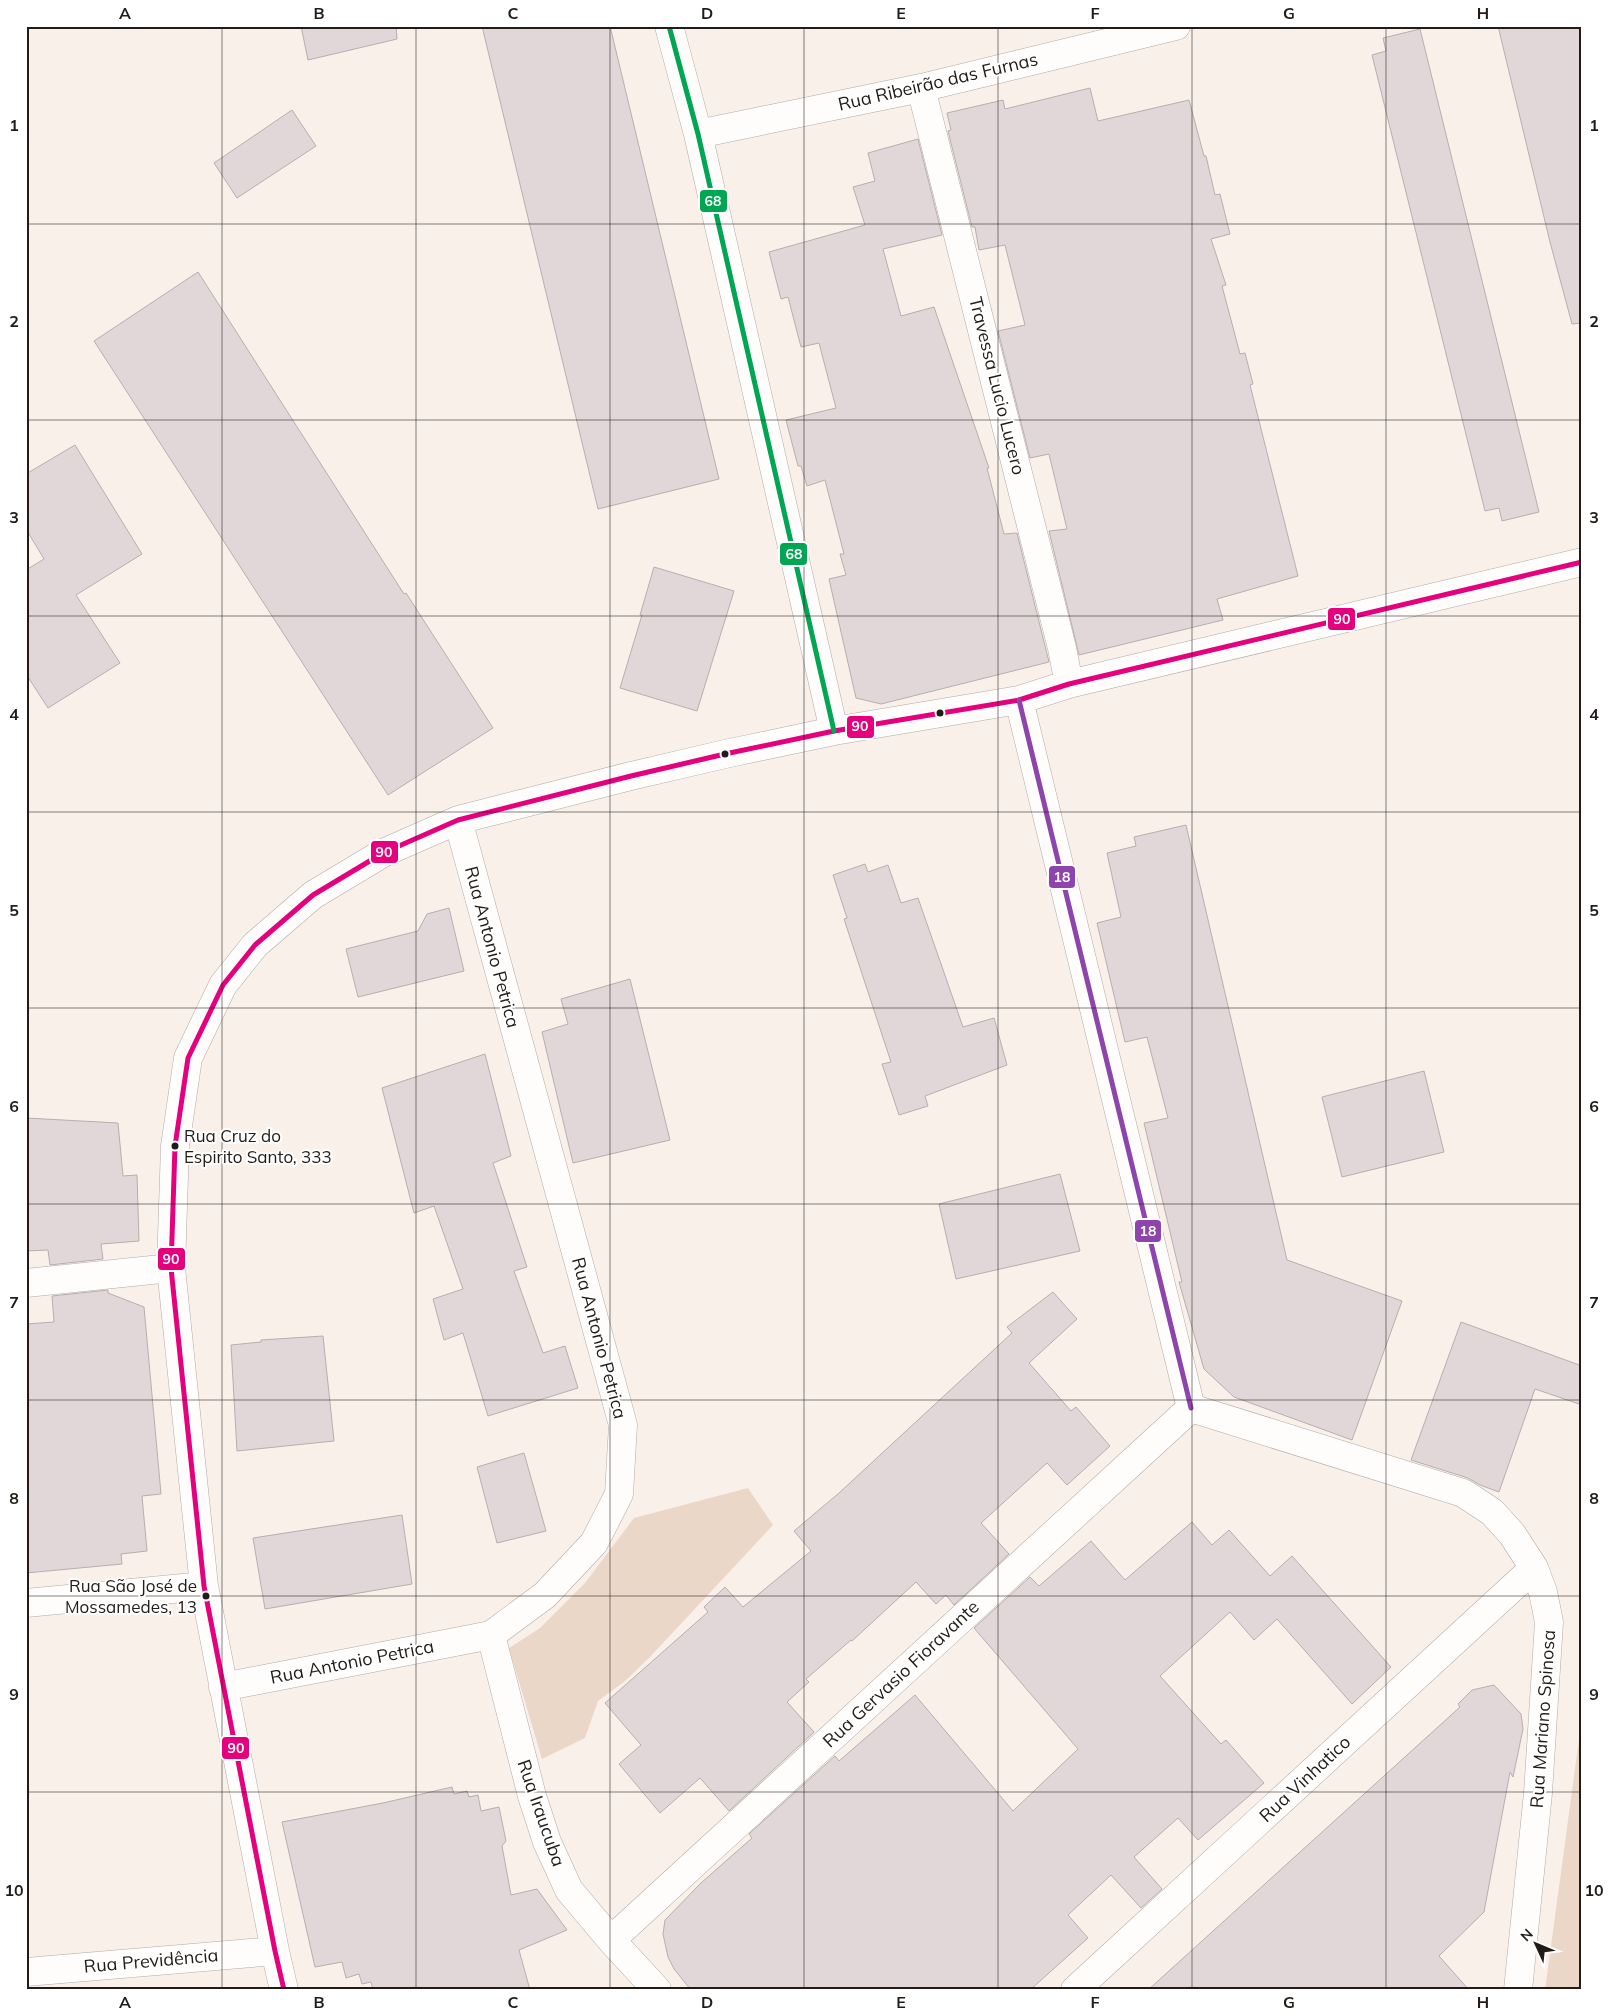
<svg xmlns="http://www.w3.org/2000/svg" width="1608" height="2016" viewBox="0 0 1608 2016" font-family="Mulish,sans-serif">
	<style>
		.green { fill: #ebd7c8 }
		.building { fill: #e2d7d8; stroke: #b6afae }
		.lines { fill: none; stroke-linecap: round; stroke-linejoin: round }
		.minor-casing { stroke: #b1aaa5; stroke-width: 29 }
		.minor { stroke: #fefdfc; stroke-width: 28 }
		.bus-1-casing { stroke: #fff; stroke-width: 9 }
		.bus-2-casing { stroke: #fff; stroke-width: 9 }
		.bus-3-casing { stroke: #fff; stroke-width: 9 }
		.bus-1 { stroke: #e5007d; stroke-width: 5 }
		.bus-2 { stroke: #00a651; stroke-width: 5 }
		.bus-3 { stroke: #8e44ad; stroke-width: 5 }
		.grid { fill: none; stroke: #211c18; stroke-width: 1; stroke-opacity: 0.55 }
		.bus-dot { fill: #211c18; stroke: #fff; stroke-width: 2 }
		.labels { text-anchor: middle; stroke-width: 4; stroke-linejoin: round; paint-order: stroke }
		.bus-label { font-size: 17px; fill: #211c18; stroke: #fff; text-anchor: start }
		.street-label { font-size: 18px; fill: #211c18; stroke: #fff }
		.line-badge { stroke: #fff; stroke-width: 2 }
		.badge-label { font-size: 14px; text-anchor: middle; font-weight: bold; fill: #fff }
		.neatline { fill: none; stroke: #211c18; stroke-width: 2 }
		.grid-label { font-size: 16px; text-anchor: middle; font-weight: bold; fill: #211c18 }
	</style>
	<rect width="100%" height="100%" fill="#f9f0ea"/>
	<path class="green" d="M748,1488L773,1525L649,1658L625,1681L598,1701L585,1738L542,1759L509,1648L540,1628L585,1583L634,1518Z
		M1581,1725L1582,1990H1545Z"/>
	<path class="building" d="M301,26H396L397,39L308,60Z
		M482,26H610L719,479L598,509Z
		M1498,26H1582V323L1572,324L1550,242Z
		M1420,29L1539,512L1502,521L1499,508L1485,511L1372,55L1386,51L1383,38Z
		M1090,88L1098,121L1189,100L1204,156H1206L1215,195L1220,194L1230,234L1211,239L1226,285L1222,286L1240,354L1245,353L1253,384L1250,385L1298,576L1217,599L1223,620L1079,655L1049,531L1067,529L1049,454L1030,458L998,331L1025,325L1005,245L979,250L975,227H972L948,131L951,130L947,113L1003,100L1005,109Z
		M292,110L316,146L237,198L214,163Z
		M918,139L942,235L883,249L901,316L934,307L989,468H987L1004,534L1017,533L1049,662L881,704L856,698L829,579L846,575L840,554H844L825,480L807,486L801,466H798L786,420L836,408L819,343L801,347L788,297L781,299L769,252L865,225L853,187L875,181L868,153Z
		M198,272L404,594L406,593L493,728L388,795L94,341Z
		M75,445L142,554L76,595L120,663L48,708L26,674V570L44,559L26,529V474Z
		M654,567L734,591L697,711L620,688L642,615H640Z
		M1186,825L1287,1260L1402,1301L1352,1440L1234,1397L1204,1369L1179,1282H1182L1144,1123L1168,1118L1147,1037L1125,1042L1097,923L1121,917L1107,853L1136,846L1134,837Z
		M865,864L868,872L888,865L901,903L918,898L963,1027L994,1018L1007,1065L925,1096L928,1106L899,1115L882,1064L891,1062L844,919L847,918L833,875Z
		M449,908L464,971L358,997L346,949L418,931L427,914Z
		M630,979L670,1140L573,1163L542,1032L568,1024L561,999Z
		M485,1054L511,1156L493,1163L527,1267L514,1271L543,1353L565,1346L578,1388L488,1416L463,1333L444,1340L433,1299L463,1289L434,1206L414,1213L382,1088Z
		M1424,1071L1444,1152L1342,1177L1322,1097Z
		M26,1118L118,1123L123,1176L137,1175L139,1241L101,1244L103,1259L50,1265L48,1250L26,1251Z
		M1060,1174L1080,1251L956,1279L939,1204Z
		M108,1290V1293L144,1307L161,1494L142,1496L147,1551L121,1554L122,1564L26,1573V1324L54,1322L52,1296Z
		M1053,1292L1077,1319L1029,1363L1071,1411L1076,1407L1110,1446L1067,1485L1047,1463L981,1523L1009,1554L954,1605L946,1595L936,1604L916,1582L852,1641L851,1640L806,1679L809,1682L787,1702L814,1732L729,1811L700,1778L660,1813L619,1764L641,1745L605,1703L708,1612L704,1607L725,1587L743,1607L811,1551L794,1531L839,1493L1012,1333L1007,1327Z
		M1461,1322L1582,1366V1405L1535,1389L1499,1492L1480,1485L1468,1478L1411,1460Z
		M323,1336L334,1441L237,1451L231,1345L261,1342V1340Z
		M524,1453L546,1531L497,1543L477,1467Z
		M402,1515L412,1584L265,1609L253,1538Z
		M1192,1522L1212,1545L1229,1530L1270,1576L1292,1556L1391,1667L1352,1704L1277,1619L1254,1640L1230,1612L1160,1676L1221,1744L1226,1740L1264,1783L1198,1840L1178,1818L1134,1857L1162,1889L1141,1908L1111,1875L1068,1915L1088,1938L1030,1990H691L674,1969L668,1957L663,1934L665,1920L701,1883L752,1838L749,1834L835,1756L839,1761L915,1695L1013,1811L1078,1749L974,1628L1030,1577L1039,1586L1091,1541L1125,1580Z
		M1494,1685L1521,1714L1523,1729L1513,1777L1510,1772L1484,1912L1439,1956L1469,1990H1148L1460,1707L1458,1704L1472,1690Z
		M452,1787L454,1794L467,1791L469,1797L478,1795L481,1811L499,1807L506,1841L502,1846L511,1895L537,1889L567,1930L519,1950L530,1990H373L371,1982L362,1984L359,1974L346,1978L342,1962L315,1967L282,1822L383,1803Z"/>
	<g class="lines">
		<defs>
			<path id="minor" d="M669,26L698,134L834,731
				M921,88L1062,648L1069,684
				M698,134L921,88L1176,26
				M1019,700L1191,1408
				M26,1283L171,1268
				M1191,1408L1463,1493L1492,1512L1512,1534L1534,1568L1543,1592L1549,1622L1538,1793L1518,1990
				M26,1603L204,1586
				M491,1635L532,1796L547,1842L569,1890L611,1940L657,1990
				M223,1687L491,1635L545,1595L594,1543L619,1494L623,1425L458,820
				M611,1940L1191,1408
				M26,1972L275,1951
				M284,1990L275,1951L204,1586L171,1268L175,1146L188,1058L223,985L255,945L313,895L383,853L458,820L631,776L725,754L834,731L1019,700L1069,684L1582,562
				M1075,1990L1534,1568"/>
		</defs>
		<use href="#minor" class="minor-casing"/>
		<use href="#minor" class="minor"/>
		<defs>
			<path id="bus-1" d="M284,1990L275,1951L204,1586L171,1268L175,1146L188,1058L223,985L255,945L313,895L383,853L458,820L631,776L725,754L834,731L1019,700L1069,684L1582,562"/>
			<path id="bus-2" d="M669,26L698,134L834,731"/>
			<path id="bus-3" d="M1019,700L1191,1408"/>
		</defs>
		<use href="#bus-1" class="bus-1-casing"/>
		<use href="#bus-2" class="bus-2-casing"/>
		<use href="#bus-3" class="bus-3-casing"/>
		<use href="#bus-1" class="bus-1"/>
		<use href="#bus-2" class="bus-2"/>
		<use href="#bus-3" class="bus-3"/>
	</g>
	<path class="grid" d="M222,26V1990M416,26V1990M610,26V1990M804,26V1990M998,26V1990M1192,26V1990M1386,26V1990M26,224H1582M26,420H1582M26,616H1582M26,812H1582M26,1008H1582M26,1204H1582M26,1400H1582M26,1596H1582M26,1792H1582"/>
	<g class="bus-dot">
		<circle cx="940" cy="713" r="4.5"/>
		<circle cx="725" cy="754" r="4.5"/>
		<circle cx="175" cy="1146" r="4.5"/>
		<circle cx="206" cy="1596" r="4.5"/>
	</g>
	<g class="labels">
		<g class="bus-label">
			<text x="184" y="1142">Rua Cruz do<tspan x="184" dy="21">Espirito Santo, 333</tspan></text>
			<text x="197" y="1592" text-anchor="end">Rua São José de<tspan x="197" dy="21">Mossamedes, 13</tspan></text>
		</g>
		<g class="street-label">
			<text transform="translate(938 82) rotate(-13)" y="6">Rua Ribeirão das Furnas</text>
			<text transform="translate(997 386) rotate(76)" y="6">Travessa Lucio Lucero</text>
			<text transform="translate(492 947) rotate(75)" y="6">Rua Antonio Petrica</text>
			<text transform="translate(599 1338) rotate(75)" y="6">Rua Antonio Petrica</text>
			<text transform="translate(352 1662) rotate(-11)" y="6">Rua Antonio Petrica</text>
			<text transform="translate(901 1674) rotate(-43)" y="6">Rua Gervasio Fioravante</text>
			<text transform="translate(1543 1719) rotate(-86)" y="6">Rua Mariano Spinosa</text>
			<text transform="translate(1305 1779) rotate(-43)" y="6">Rua Vinhatico</text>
			<text transform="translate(541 1813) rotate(71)" y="6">Rua Iraucuba</text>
			<text transform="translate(151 1961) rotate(-5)" y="6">Rua Previdência</text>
		</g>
	</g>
	<g class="line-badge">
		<rect x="699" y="189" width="29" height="24" rx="5" fill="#00a651"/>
		<rect x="779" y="542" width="29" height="24" rx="5" fill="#00a651"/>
		<rect x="1327" y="607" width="29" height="24" rx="5" fill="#e5007d"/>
		<rect x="846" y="715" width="29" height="24" rx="5" fill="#e5007d"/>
		<rect x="370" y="840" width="29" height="24" rx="5" fill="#e5007d"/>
		<rect x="1048" y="865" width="28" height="24" rx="5" fill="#8e44ad"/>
		<rect x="1134" y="1219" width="28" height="24" rx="5" fill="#8e44ad"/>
		<rect x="157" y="1247" width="29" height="24" rx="5" fill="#e5007d"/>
		<rect x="221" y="1736" width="29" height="24" rx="5" fill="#e5007d"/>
	</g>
	<g class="badge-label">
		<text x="713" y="206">68</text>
		<text x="794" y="559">68</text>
		<text x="1342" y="624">90</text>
		<text x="860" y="731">90</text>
		<text x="384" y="857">90</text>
		<text x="1062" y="882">18</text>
		<text x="1148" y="1236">18</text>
		<text x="171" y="1264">90</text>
		<text x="236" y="1753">90</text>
	</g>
	<rect width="1608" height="2016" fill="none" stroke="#ffffff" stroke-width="55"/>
	<g transform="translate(1536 1944) rotate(314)" stroke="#ffffff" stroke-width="4" paint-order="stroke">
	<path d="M0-4L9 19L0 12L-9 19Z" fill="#211c18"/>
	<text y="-8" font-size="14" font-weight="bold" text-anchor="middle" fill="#211c18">N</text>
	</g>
	<rect x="28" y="28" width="1552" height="1960" class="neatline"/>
	<g class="grid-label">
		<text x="125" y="19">A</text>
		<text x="319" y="19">B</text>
		<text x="513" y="19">C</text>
		<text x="707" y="19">D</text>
		<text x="901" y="19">E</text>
		<text x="1095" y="19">F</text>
		<text x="1289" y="19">G</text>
		<text x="1483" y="19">H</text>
		<text x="14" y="131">1</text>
		<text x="1594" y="131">1</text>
		<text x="14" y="327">2</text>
		<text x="1594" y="327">2</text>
		<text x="14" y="523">3</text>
		<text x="1594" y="523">3</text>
		<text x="14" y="720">4</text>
		<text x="1594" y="720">4</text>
		<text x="14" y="916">5</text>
		<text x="1594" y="916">5</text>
		<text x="14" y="1112">6</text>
		<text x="1594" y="1112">6</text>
		<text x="14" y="1308">7</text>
		<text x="1594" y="1308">7</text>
		<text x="14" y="1504">8</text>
		<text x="1594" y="1504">8</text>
		<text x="14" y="1700">9</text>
		<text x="1594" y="1700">9</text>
		<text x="14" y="1896">10</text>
		<text x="1594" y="1896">10</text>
		<text x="125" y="2008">A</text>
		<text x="319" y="2008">B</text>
		<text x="513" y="2008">C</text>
		<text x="707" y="2008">D</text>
		<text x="901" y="2008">E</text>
		<text x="1095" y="2008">F</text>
		<text x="1289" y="2008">G</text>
		<text x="1483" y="2008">H</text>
	</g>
</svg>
